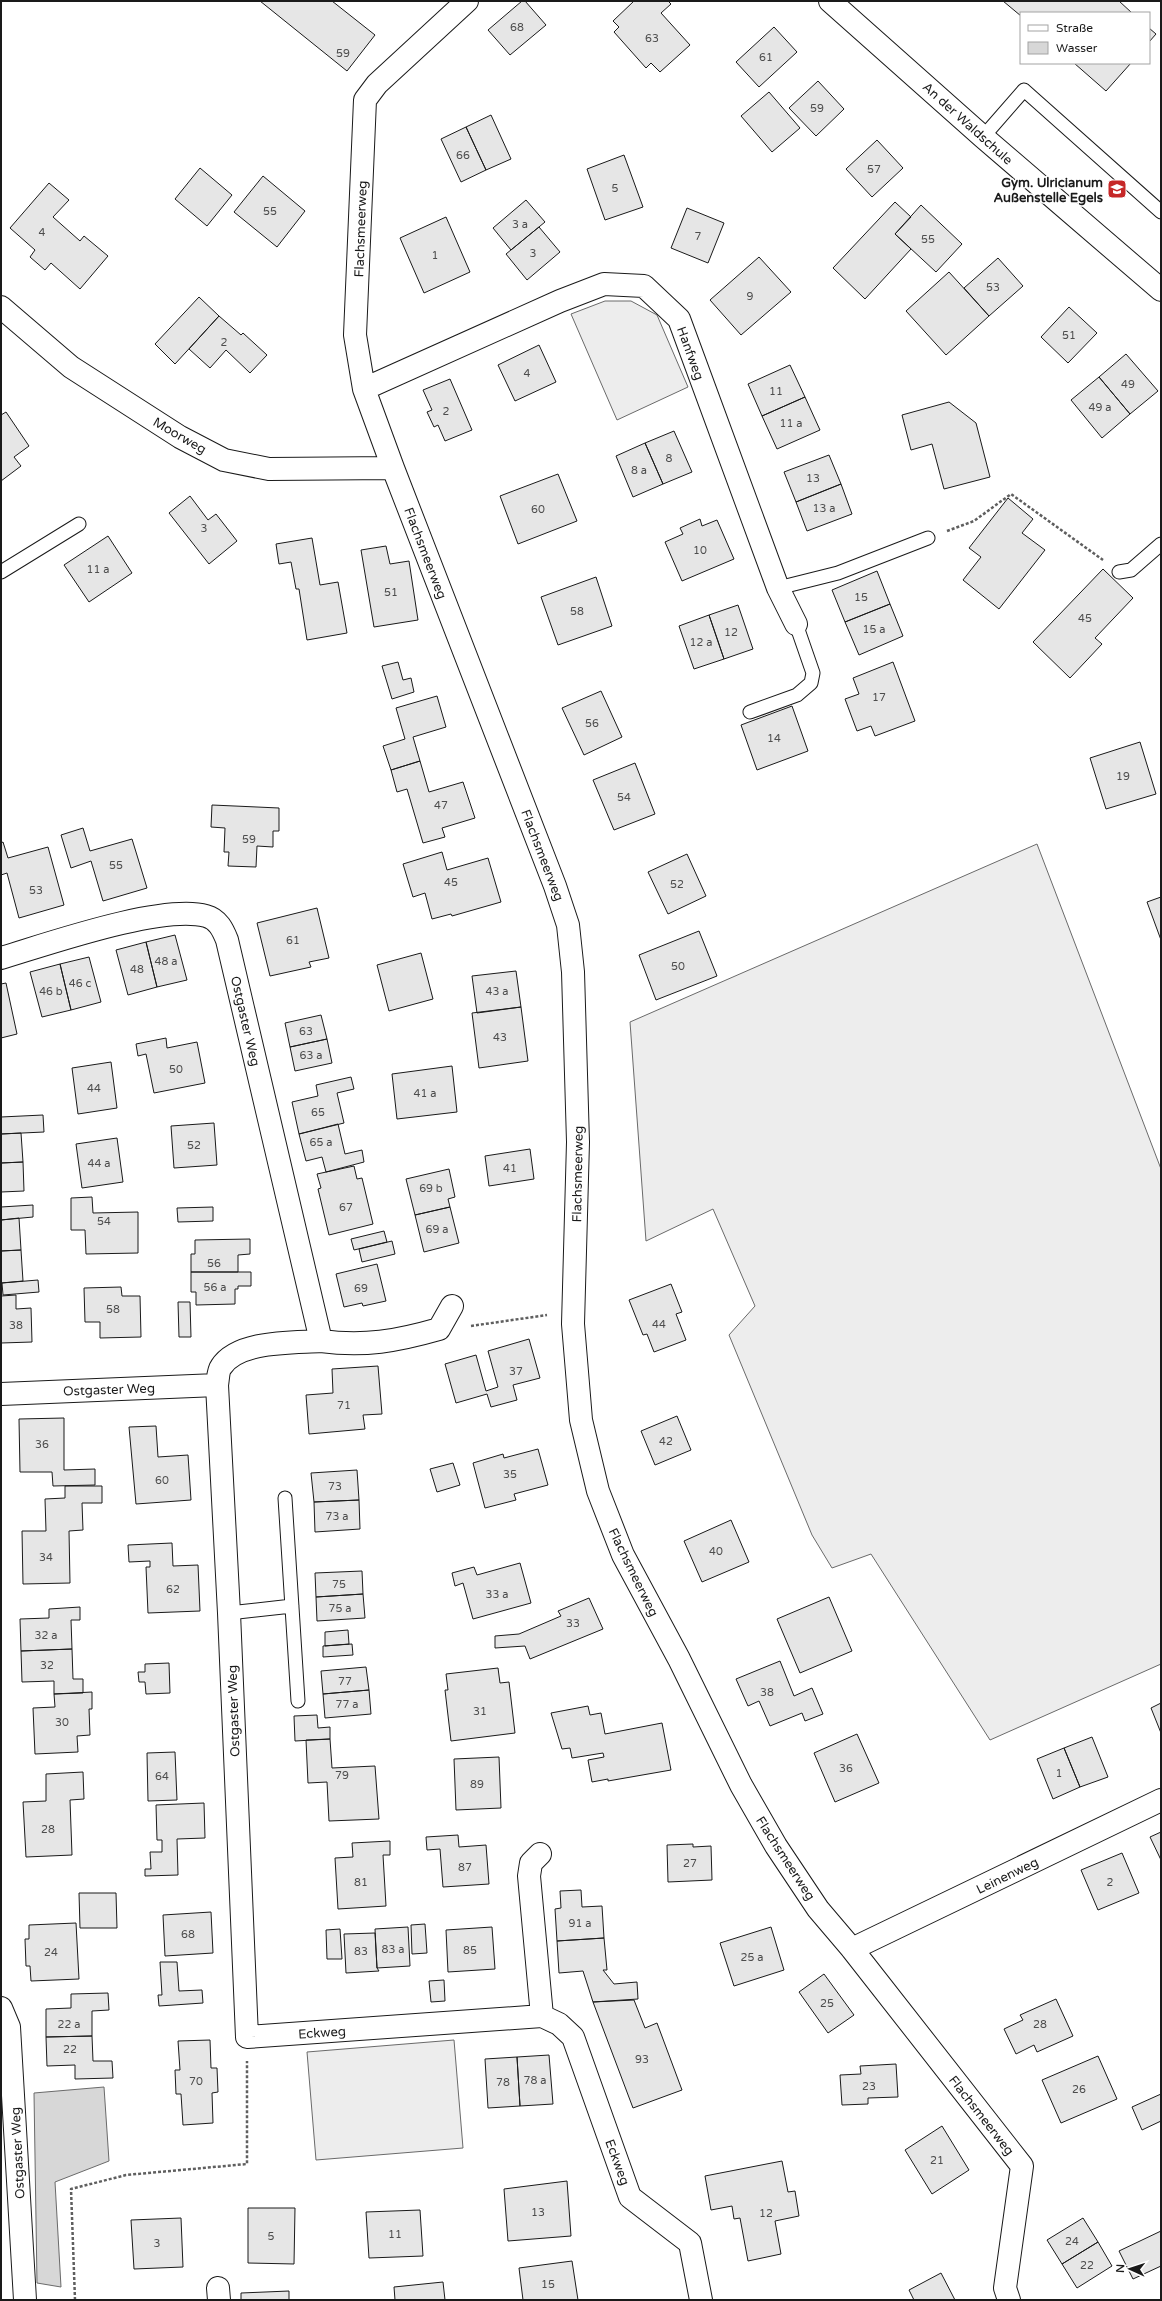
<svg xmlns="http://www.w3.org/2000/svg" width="1162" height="2301" viewBox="0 0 1162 2301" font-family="'Varela Round',sans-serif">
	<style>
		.built { fill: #ededed; stroke: #6a6a6a }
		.water { fill: #d7d7d7; stroke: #6a6a6a }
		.building { fill: #e6e6e6; stroke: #1a1a1a }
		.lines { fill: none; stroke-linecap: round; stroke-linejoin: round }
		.lane-casing { stroke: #1a1a1a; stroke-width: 15 }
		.street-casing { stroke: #1a1a1a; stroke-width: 24 }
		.path { stroke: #5f5f5f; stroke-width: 2.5; stroke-dasharray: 3 2; stroke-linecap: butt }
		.lane { stroke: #fff; stroke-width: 13 }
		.street { stroke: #fff; stroke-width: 22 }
		.labels { text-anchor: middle; stroke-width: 3; stroke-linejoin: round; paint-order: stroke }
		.number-label { font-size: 11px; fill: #4d4d4d }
		.street-label { font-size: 13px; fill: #1a1a1a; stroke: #fff }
		.poi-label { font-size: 13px; font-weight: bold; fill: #1a1a1a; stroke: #fff; text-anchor: end }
	</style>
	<rect width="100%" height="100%" fill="#fff"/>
	<path class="built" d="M605,301H631L657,315L688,387L617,420L571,314Z
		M1037,844L1161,1169V1664L990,1740L871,1554L832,1568L812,1535L729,1335L755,1306L713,1209L646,1241L630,1022Z
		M454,2040L463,2148L316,2160L307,2052Z"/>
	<path class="water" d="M104,2087L109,2161L55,2182L61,2287L37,2283L34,2093Z"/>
	<path class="building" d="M260,1H332L375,35L347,71Z
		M522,1H525L546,25L510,55L488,30Z
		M634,1H668L671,4L661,13L690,45L660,72L651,63L646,68L614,32L619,27L613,21Z
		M1003,1H1119L1132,13H1021V16Z
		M774,27L797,52L759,87L736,62Z
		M1149,28L1156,34L1149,42Z
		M1074,63H1131L1106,91Z
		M818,81L844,109L816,136L789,108Z
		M769,92L800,128L772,152L741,116Z
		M491,115L511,159L486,170L466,127Z
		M466,127L486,170L461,182L441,139Z
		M877,140L903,168L872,197L846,169Z
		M624,155L643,207L605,220L587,169Z
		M200,168L232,195L207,226L175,199Z
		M263,176L305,211L277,247L234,212Z
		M49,183L69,200L53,217L80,241L84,236L108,256L80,289L51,263L45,270L30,257L35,250L10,228Z
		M526,200L545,222L511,250L493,228Z
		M895,202L911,217L895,234L911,249L865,299L833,268Z
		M921,205L962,244L936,272L895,234Z
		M687,208L724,223L708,263L671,248Z
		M446,217L470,272L424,293L400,238Z
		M539,227L560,252L527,280L506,254Z
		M759,257L791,292L741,335L710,300Z
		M998,258L1023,286L989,316L964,288Z
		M949,272L989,316L946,355L906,311Z
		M199,297L219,316L175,364L155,344Z
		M1069,307L1097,333L1068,363L1041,337Z
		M219,316L241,335L243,333L267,355L250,373L226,350L210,368L189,349Z
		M539,345L556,382L515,401L498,365Z
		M1126,354L1158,391L1130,414L1099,377Z
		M790,365L805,397L762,416L748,384Z
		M1099,377L1130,414L1102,438L1071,400Z
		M450,379L472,430L445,441L438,425L434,427L427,412L432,410L423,390Z
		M805,397L820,430L777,449L762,416Z
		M949,402L976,423L990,477L944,489L932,444L911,450L902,415Z
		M6,412L29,446L14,457L21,466L1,481V415Z
		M674,431L692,472L663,484L645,443Z
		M645,443L663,484L633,497L616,456Z
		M829,455L841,484L796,502L784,472Z
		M558,474L577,521L518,544L500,496Z
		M841,484L852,514L807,531L796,502Z
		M190,496L208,520L216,514L237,541L209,564L169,513Z
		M1008,498L1033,519L1022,533L1045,550L999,609L963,580L981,557L969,548Z
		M700,519L702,526L717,520L734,559L682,581L665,542L683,534L680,528Z
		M108,536L132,573L89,602L64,565Z
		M312,538L320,585L338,582L347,633L307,640L299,589H296L291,562L279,564L276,544Z
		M386,546L390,564L409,561L418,620L374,627L361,550Z
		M1103,569L1133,598L1095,638L1102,644L1070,678L1033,642Z
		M877,571L890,604L845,622L832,590Z
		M596,577L612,626L558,645L541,597Z
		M890,604L903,636L859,655L845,622Z
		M738,605L753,649L724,659L709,615Z
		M709,615L724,659L694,669L679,626Z
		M398,662L403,680L411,678L414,692L392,699L382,666Z
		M893,662L915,721L875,736L871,726L857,731L845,699L859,694L853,678Z
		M601,691L622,737L584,755L562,708Z
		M437,696L446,727L413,737L420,761L391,770L383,746L405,739L396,708Z
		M792,706L808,751L757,770L741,725Z
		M1140,742L1156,794L1106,809L1090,758Z
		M420,761L429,792L463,782L475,818L442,828L445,837L423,843L407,789L397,792L391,770Z
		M635,763L655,814L614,830L593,780Z
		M212,805L279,808V831H273V847L257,846L256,867L228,866L229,852H224L225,828L211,827Z
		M83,828L90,851L132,839L147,888L103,901L91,861L71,868L61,835Z
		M3,842L8,858L48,847L64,905L19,918L7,873L1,875V843Z
		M442,852L447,870L488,858L501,902L452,916L451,914L432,919L425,893L413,897L403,864Z
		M687,854L706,896L668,914L648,872Z
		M1161,897V940L1147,902Z
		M317,908L329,958L309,962L311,967L270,976L257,923Z
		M699,931L717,976L656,1000L639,955Z
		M175,935L187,980L157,987L146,942Z
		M146,942L157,987L128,995L116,950Z
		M421,953L433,999L389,1011L377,965Z
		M89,957L101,1002L71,1010L60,964Z
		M60,964L71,1010L42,1017L30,972Z
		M516,971L521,1007L477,1013L472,976Z
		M6,983L17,1034L1,1038V984Z
		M521,1007L528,1061L479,1068L472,1013Z
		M321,1015L327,1039L290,1047L285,1023Z
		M166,1038L167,1048L197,1042L205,1083L154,1093L146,1054L138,1056L136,1044Z
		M327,1039L332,1063L295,1071L290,1047Z
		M111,1062L117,1108L78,1114L72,1068Z
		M452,1066L457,1112L397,1119L392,1074Z
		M351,1077L354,1089L337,1093L344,1123L299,1134L292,1102L318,1096L316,1085Z
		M43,1115L44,1132L1,1134V1117Z
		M214,1123L217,1165L174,1168L171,1126Z
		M338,1124L345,1154L362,1150L364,1162L326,1172L322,1157L306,1161L299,1134Z
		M21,1133L23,1162L1,1163V1134Z
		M117,1138L123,1182L82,1188L76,1144Z
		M530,1149L534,1179L489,1186L485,1156Z
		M23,1162L24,1191L1,1192V1163Z
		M354,1166L357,1179L362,1178L373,1224L329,1235L318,1189L321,1188L317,1174Z
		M449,1169L455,1197L448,1199L450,1207L415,1215L406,1179Z
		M92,1197L93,1213L138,1212V1253L86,1254L85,1230H71V1198Z
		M33,1205V1217L1,1220V1207Z
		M213,1207V1221L178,1222L177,1208Z
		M450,1207L459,1243L424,1252L415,1215Z
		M19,1218L21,1250L1,1251V1220Z
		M384,1231L387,1242L354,1250L351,1239Z
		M250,1239V1254L238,1255V1272H191V1254H195V1240Z
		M392,1241L395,1254L362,1262L359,1249Z
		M21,1250L23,1281L1,1283V1251Z
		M377,1264L386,1301L363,1306L362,1303L344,1307L336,1274Z
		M191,1272H251V1286H238V1289H235V1304L196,1305V1292H191Z
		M38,1280L39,1292L3,1295L2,1283Z
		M671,1284L682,1312L676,1314L686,1340L654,1352L647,1334L643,1335L629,1300Z
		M121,1287L122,1296H140L141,1337L100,1338V1322H85L84,1288Z
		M16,1295V1309L31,1308L32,1342L1,1343V1296Z
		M178,1302H190L191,1337H179Z
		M529,1339L540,1378L513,1385L517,1400L491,1407L487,1394L456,1403L445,1364L476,1355L486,1391L498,1387L488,1351Z
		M378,1366L382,1414L363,1415L365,1429L309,1434L306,1395L333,1393L332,1369Z
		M677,1416L691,1450L655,1465L641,1431Z
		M64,1418V1470L95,1469V1485L53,1486L52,1472H20L19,1419Z
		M156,1426L158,1457L188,1455L191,1500L136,1504L129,1427Z
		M538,1449L548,1485L514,1494L516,1500L485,1508L473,1463L503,1454L504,1458Z
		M453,1463L460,1485L437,1492L430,1469Z
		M357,1470L359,1500L314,1502L311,1473Z
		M65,1486H102V1503H82L83,1530L69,1531L70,1583L23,1584L22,1531H46L45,1499L65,1498Z
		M359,1500L360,1529L315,1532L314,1502Z
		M731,1520L749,1562L702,1582L684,1541Z
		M172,1543L173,1566L198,1565L200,1611L148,1613L146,1567H150V1561L129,1562L128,1545Z
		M520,1563L531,1603L473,1619L463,1583L455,1586L452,1573L474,1567L477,1575Z
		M362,1571L363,1594L316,1597L315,1573Z
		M363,1594L365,1618L317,1621L316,1597Z
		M829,1597L852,1651L800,1673L777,1619Z
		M589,1598L603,1629L530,1659L525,1646L495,1648V1636L519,1634L561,1616L558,1611Z
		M80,1607V1620H71L72,1649L21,1651L20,1619L49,1618V1609Z
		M348,1630L349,1644L325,1646V1632Z
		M352,1644L353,1655L323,1657V1646Z
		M72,1649L73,1679H83V1693L54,1694V1681L22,1682L21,1651Z
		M780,1661L794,1696L812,1688L823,1714L805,1721L802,1713L770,1726L759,1701L748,1706L736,1679Z
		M169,1663L170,1693L146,1694L145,1682H139L138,1672H145V1664Z
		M366,1667L369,1690L323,1694L321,1671Z
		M498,1668L500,1683L509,1682L515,1733L451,1741L445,1690H448L446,1674Z
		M369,1690L371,1714L325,1718L323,1694Z
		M92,1692V1709H89L90,1735L77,1736L78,1752L35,1754L33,1708L55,1707L54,1694Z
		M1161,1703V1733L1151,1708Z
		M588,1706L590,1715L601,1713L605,1734L662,1723L671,1770L608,1781V1779L592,1782L588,1760L604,1757L603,1753L572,1758L570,1748L562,1749L551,1713Z
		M317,1715L318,1728L330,1727V1739L295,1741L294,1716Z
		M857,1734L879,1783L835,1802L814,1753Z
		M1092,1737L1108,1777L1080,1787L1064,1748Z
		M330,1739L332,1768L375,1766L379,1819L329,1821L327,1782L308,1783L306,1740Z
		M1064,1748L1080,1787L1053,1799L1037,1759Z
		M175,1752L177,1800L148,1801L147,1753Z
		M499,1757L501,1808L456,1810L454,1759Z
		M83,1772L84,1799L70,1800L72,1855L26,1857L23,1802L46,1801V1774Z
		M204,1803L205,1838L177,1839L178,1875L145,1876V1869H151L150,1852H162V1840H157L156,1805Z
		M1161,1832V1860L1150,1837Z
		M458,1835L459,1847L486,1845L489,1884L443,1887L440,1849L427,1850L426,1837Z
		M390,1841V1855H383L386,1906L338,1909L335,1858L353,1857L352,1843Z
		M693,1844V1847L711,1846L712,1880L668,1882L667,1845Z
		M1122,1853L1139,1893L1098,1910L1081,1870Z
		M581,1890L582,1907L602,1906L604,1938L557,1941L555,1909L561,1908L560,1891Z
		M79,1893H116L117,1928H80Z
		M211,1912L213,1953L165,1956L163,1915Z
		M76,1923L79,1979L31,1981L30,1966H26L25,1939H29V1925Z
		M425,1924L427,1953L412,1954L411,1925Z
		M408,1927L410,1966L377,1968L375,1929Z
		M492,1927L495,1969L448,1972L446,1930Z
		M771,1927L784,1970L734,1986L720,1943Z
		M340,1929L342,1959H327L326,1930Z
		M375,1933L377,1968L379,1971L346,1973L344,1934Z
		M604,1938L607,1970H603L614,1984L637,1982L638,1999L593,2002L583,1971L559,1973L557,1941Z
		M160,1962H177L179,1991L202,1990L203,2003L159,2006L158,1995H162Z
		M824,1974L854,2015L828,2033L799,1992Z
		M444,1980L445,2001L431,2002L429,1981Z
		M108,1993L109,2010L92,2011V2036L46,2037V2009L71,2008V1994Z
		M1056,1999L1073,2036L1037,2052L1034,2045L1016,2054L1004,2029L1023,2020L1020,2015Z
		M634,2000L645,2028L657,2023L682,2090L633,2108L593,2002Z
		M92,2036L93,2061H112L113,2078L75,2079V2065L47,2066L46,2037Z
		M210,2040L211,2068H217L218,2092L212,2093L213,2123L183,2125L181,2094H176L175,2070H180L178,2041Z
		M549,2055L553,2104L520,2106L517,2057Z
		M1098,2056L1117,2099L1061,2123L1042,2080Z
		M517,2057L520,2106L488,2108L485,2059Z
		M896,2064L898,2097L868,2098V2104L842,2105L840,2075L861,2074L860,2066Z
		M1161,2094V2121L1142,2130L1132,2107Z
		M942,2126L969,2170L932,2194L905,2150Z
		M782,2161L788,2192L795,2191L799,2216L775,2221L781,2254L748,2261L740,2218L734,2219L732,2206L711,2210L705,2176Z
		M567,2181L571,2236L508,2241L504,2189Z
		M248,2208H295L294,2264L248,2263Z
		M420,2210L423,2256L369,2258L366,2212Z
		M181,2218L183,2267L134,2269L131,2220Z
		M1083,2218L1098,2242L1062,2264L1047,2240Z
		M1161,2231V2266L1133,2279L1119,2251Z
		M1098,2242L1112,2266L1077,2288L1062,2264Z
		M572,2261L578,2300H523L519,2268Z
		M941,2273L955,2300H914L909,2290Z
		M443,2282L445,2300H395L394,2287Z
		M289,2291V2300H241V2293Z"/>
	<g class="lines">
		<defs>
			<path id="lane" d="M983,137L1024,90L1161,212
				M1,572L79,524
				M1119,572L1131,570L1161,544
				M778,588L838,573L928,538
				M750,712L797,695L811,683L813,673L796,624
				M285,1498L298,1701
				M229,1613L292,1606"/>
			<path id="street" d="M467,1L377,84L365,100L355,335L364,389L393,468L555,886L568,925L573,972L578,1142L573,1324L581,1420L598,1491L623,1555L679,1659L741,1785L776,1846L818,1909L852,1949L1022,2166L1005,2288L1009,2300
				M830,1L983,137L1161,290
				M1,307L71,367L180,437L224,460L269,469L393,468
				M364,389L560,301L604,284L644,286L679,319L778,588L796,624
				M1,958C48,944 162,904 206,916C218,919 223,930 227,940L321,1341C294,1343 238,1340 221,1367C218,1371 218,1380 217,1385L229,1613L247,2037L542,2016L559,2024L573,2037L630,2197L690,2243L701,2300
				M321,1341C364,1347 397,1341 439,1329L452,1306
				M1,1394L217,1385
				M540,1854L531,1863L529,1876L542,2016
				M852,1949L1161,1800
				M1,2008L9,2027L25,2300
				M218,2288L219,2300"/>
		</defs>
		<use href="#lane" class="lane-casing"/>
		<use href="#street" class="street-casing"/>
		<path class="path" d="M947,531L974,521L1011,494L1103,560
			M471,1326L547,1315
			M75,2300L71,2189L126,2175L247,2164V2061"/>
		<use href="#lane" class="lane"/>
		<use href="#street" class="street"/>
	</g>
	<defs>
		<symbol id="school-square" viewBox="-11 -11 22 22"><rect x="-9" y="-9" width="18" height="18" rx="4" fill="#c62828" stroke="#fff"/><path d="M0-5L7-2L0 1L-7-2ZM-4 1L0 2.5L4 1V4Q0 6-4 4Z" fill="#fff"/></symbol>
	</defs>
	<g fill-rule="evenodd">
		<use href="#school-square" x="1106" y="178" width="22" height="22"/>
	</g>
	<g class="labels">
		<g class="number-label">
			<text x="517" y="31">68</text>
			<text x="652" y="42">63</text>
			<text x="343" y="57">59</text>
			<text x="766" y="61">61</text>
			<text x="817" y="112">59</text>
			<text x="463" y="159">66</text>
			<text x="874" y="173">57</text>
			<text x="615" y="192">5</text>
			<text x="270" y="215">55</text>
			<text x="520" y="228">3 a</text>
			<text x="42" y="236">4</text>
			<text x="698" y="240">7</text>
			<text x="928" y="243">55</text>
			<text x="533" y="257">3</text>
			<text x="435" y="259">1</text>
			<text x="993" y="291">53</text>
			<text x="750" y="300">9</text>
			<text x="1069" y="339">51</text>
			<text x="224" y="346">2</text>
			<text x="527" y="377">4</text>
			<text x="1128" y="388">49</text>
			<text x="776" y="395">11</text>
			<text x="1100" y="411">49 a</text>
			<text x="446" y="415">2</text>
			<text x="791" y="427">11 a</text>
			<text x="669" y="462">8</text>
			<text x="639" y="474">8 a</text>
			<text x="813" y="482">13</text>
			<text x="824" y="512">13 a</text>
			<text x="538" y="513">60</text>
			<text x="204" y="532">3</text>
			<text x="700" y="554">10</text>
			<text x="98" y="573">11 a</text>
			<text x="391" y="596">51</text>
			<text x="861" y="601">15</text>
			<text x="577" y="615">58</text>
			<text x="1085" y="622">45</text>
			<text x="874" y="633">15 a</text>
			<text x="731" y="636">12</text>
			<text x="701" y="646">12 a</text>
			<text x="879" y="701">17</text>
			<text x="592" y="727">56</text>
			<text x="774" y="742">14</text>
			<text x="1123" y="780">19</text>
			<text x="624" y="801">54</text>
			<text x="441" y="809">47</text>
			<text x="249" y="843">59</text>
			<text x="116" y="869">55</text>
			<text x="451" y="886">45</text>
			<text x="677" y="888">52</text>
			<text x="36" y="894">53</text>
			<text x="293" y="944">61</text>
			<text x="166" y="965">48 a</text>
			<text x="678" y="970">50</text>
			<text x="137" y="973">48</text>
			<text x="80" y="987">46 c</text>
			<text x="51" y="995">46 b</text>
			<text x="497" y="995">43 a</text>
			<text x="306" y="1035">63</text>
			<text x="500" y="1041">43</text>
			<text x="311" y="1059">63 a</text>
			<text x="176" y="1073">50</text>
			<text x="94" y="1092">44</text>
			<text x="425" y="1097">41 a</text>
			<text x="318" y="1116">65</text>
			<text x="321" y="1146">65 a</text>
			<text x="194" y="1149">52</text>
			<text x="99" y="1167">44 a</text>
			<text x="510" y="1172">41</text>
			<text x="431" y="1192">69 b</text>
			<text x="346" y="1211">67</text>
			<text x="104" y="1225">54</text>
			<text x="437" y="1233">69 a</text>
			<text x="214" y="1267">56</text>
			<text x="215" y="1291">56 a</text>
			<text x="361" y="1292">69</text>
			<text x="113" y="1313">58</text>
			<text x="659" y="1328">44</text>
			<text x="16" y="1329">38</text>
			<text x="516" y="1375">37</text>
			<text x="344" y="1409">71</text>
			<text x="666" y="1445">42</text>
			<text x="42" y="1448">36</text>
			<text x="510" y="1478">35</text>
			<text x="162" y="1484">60</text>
			<text x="335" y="1490">73</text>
			<text x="337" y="1520">73 a</text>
			<text x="716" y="1555">40</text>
			<text x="46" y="1561">34</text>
			<text x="339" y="1588">75</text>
			<text x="173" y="1593">62</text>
			<text x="497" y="1598">33 a</text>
			<text x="340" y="1612">75 a</text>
			<text x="573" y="1627">33</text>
			<text x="46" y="1639">32 a</text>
			<text x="47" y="1669">32</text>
			<text x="345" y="1685">77</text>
			<text x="767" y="1696">38</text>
			<text x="347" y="1708">77 a</text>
			<text x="480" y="1715">31</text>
			<text x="62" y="1726">30</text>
			<text x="846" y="1772">36</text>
			<text x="1059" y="1777">1</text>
			<text x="342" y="1779">79</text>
			<text x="162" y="1780">64</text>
			<text x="477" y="1788">89</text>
			<text x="48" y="1833">28</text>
			<text x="690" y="1867">27</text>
			<text x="465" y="1871">87</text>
			<text x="361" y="1886">81</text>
			<text x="1110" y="1886">2</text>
			<text x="580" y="1927">91 a</text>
			<text x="188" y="1938">68</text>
			<text x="393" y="1953">83 a</text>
			<text x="470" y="1954">85</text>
			<text x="361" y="1955">83</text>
			<text x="51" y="1956">24</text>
			<text x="752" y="1961">25 a</text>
			<text x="827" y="2007">25</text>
			<text x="69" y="2028">22 a</text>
			<text x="1040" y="2028">28</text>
			<text x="70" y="2053">22</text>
			<text x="642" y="2063">93</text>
			<text x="535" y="2084">78 a</text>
			<text x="196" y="2085">70</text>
			<text x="503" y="2086">78</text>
			<text x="869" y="2090">23</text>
			<text x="1079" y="2093">26</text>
			<text x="937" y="2164">21</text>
			<text x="538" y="2216">13</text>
			<text x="766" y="2217">12</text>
			<text x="395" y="2238">11</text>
			<text x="271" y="2240">5</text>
			<text x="1072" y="2245">24</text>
			<text x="157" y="2247">3</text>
			<text x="1087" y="2269">22</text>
			<text x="548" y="2288">15</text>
		</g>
		<g class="street-label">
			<text transform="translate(968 123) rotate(42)" y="5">An der Waldschule</text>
			<text transform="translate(360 229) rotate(-88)" y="5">Flachsmeerweg</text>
			<text transform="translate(691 353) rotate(70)" y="5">Hanfweg</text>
			<text transform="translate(180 435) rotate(30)" y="5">Moorweg</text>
			<text transform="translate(426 553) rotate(69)" y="5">Flachsmeerweg</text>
			<text transform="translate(543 855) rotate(69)" y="5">Flachsmeerweg</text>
			<text transform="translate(246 1021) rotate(77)" y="5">Ostgaster Weg</text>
			<text transform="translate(577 1174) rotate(-89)" y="5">Flachsmeerweg</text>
			<text transform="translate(109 1389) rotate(-2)" y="5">Ostgaster Weg</text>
			<text transform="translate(634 1572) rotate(64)" y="5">Flachsmeerweg</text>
			<text transform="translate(233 1711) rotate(-92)" y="5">Ostgaster Weg</text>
			<text transform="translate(786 1858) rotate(57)" y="5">Flachsmeerweg</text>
			<text transform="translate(1007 1875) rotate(-26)" y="5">Leinenweg</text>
			<text transform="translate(322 2032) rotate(-4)" y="5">Eckweg</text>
			<text transform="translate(982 2115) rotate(52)" y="5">Flachsmeerweg</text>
			<text transform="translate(17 2153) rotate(-93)" y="5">Ostgaster Weg</text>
			<text transform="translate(618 2162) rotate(70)" y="5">Eckweg</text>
		</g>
		<g class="poi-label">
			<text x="1103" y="187">Gym. Ulricianum<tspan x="1103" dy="15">Außenstelle Egels</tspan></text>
		</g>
	</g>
	<rect width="1162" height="2301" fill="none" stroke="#1a1a1a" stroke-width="4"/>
	<rect x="1020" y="12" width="130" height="52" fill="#ffffff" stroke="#a3a3a3"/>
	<rect x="1028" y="25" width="20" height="6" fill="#ffffff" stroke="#a3a3a3"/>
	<text x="1056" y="32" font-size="12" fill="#1a1a1a">Straße</text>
	<rect x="1028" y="42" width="20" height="12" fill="#d7d7d7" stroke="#a3a3a3"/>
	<text x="1056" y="52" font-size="12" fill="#1a1a1a">Wasser</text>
	<g transform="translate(1130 2269) rotate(273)" stroke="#ffffff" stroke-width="3" paint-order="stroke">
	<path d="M0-3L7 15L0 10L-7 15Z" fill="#1a1a1a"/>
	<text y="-6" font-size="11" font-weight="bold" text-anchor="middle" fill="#1a1a1a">N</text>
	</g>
</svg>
